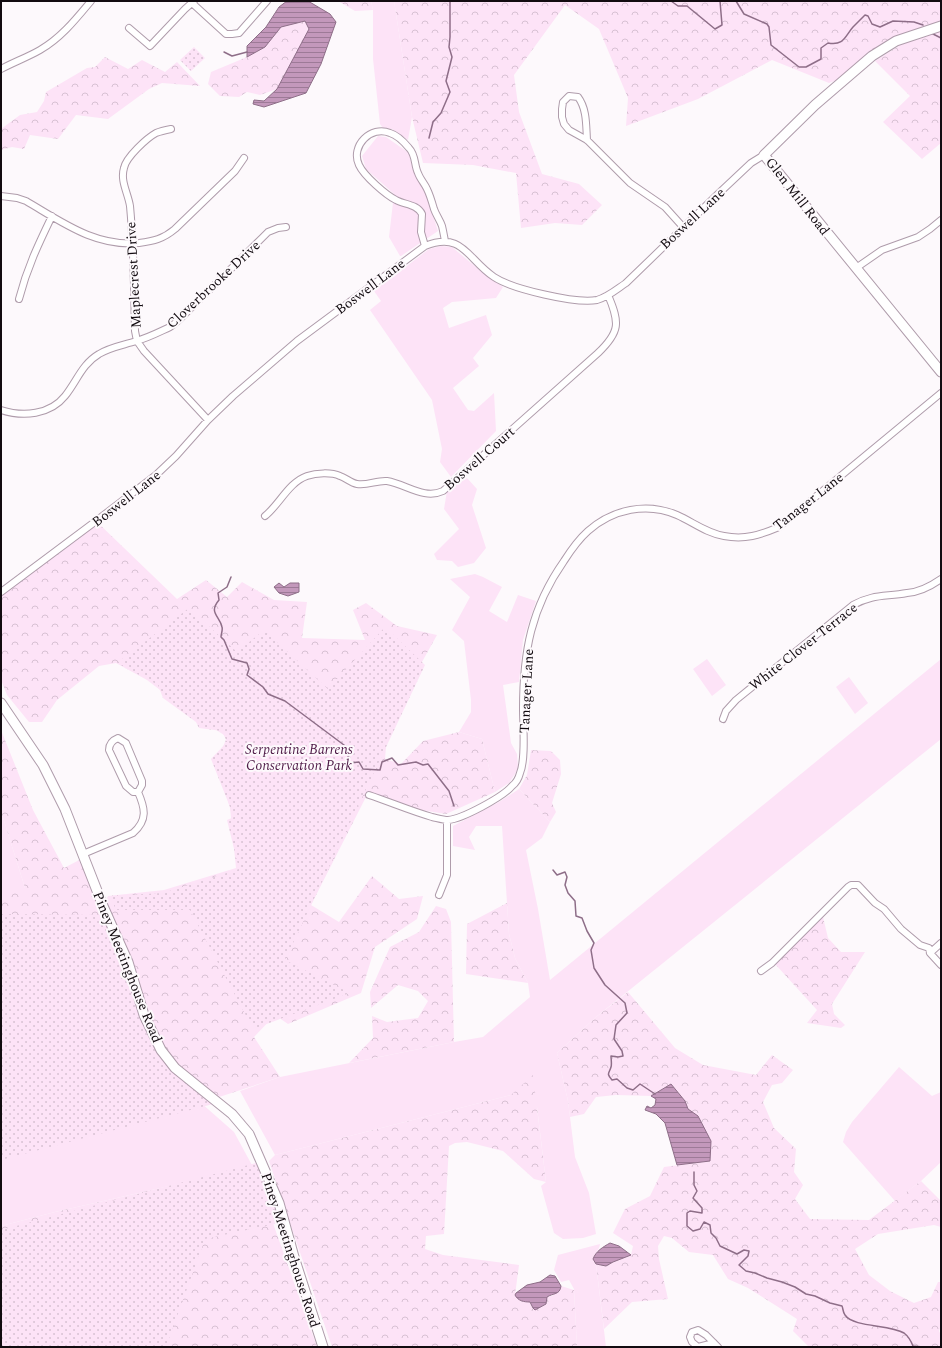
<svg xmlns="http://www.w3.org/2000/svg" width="942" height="1348" viewBox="0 0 942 1348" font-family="Spectral,serif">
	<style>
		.grass { fill: #fde3f7 }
		.forest { fill: url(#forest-crowns) }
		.park { fill: url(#park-dots) }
		.water { fill: url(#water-rules); stroke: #8e6e88 }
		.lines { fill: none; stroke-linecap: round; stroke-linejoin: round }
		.stream { stroke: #8e6e88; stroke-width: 1.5 }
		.street-casing { stroke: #af9cab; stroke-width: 8 }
		.secondary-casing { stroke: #af9cab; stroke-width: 11 }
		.street { stroke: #fff; stroke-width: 6 }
		.secondary { stroke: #fff; stroke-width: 9 }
		.labels { text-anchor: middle; stroke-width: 4; stroke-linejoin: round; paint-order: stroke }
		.street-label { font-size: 14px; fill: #120b10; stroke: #fdf9fc }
		.park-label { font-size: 14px; font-style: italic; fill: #4e1a47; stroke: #fdf9fc }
	</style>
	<defs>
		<pattern id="forest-crowns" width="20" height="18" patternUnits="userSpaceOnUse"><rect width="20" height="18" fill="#fde3f7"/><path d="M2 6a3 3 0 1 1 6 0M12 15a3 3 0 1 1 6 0" fill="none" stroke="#d8c1d3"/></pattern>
		<pattern id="park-dots" width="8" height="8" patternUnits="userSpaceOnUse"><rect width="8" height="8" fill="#fde3f7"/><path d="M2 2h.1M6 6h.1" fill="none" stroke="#d8c1d3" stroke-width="1.8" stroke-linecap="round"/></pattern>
		<pattern id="water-rules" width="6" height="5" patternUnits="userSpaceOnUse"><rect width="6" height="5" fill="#c398bb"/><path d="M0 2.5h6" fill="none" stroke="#9d7a97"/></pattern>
	</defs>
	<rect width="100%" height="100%" fill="#fdf9fc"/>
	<path class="grass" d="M371,1H394L412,117L408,140L392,129L383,128L380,124L373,59V10Z
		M378,136L386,137L409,153L413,171L424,188L438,231L401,256H400L389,237L394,194L366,169L362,156Z
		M441,246L452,247L483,273L503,287L496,298L452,302L443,308L449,328L486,315L492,335L473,358L479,366L453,388L468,410L474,411L494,393L496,431L451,477L440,462L442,449L432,400L370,310L381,301L374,291L429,249Z
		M467,478L477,489L472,505L486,548L474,563L458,567L452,561L437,560L434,554L459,529L444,509L447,491Z
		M475,574L483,577L502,587L489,611L507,622L518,595L536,601L523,640L519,682L503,685L511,743L517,754L518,767L515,774L509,783L495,792L482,739L459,732L471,712V700L464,641L452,630L470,597L450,579Z
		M707,659L726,685L712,696L693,669Z
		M941,659V739L596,1017L557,1053L568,1101L575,1157L589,1193L596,1234L583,1238L563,1239L554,1233L541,1186L546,1182L537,1107L511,1095L275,1155L240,1091L280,1077L454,1042L483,1037L530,997L528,983L515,958L509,934L502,826H476L469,837L475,850L453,846V826L499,802L519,789L550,822L542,838L526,850L538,909L550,980Z
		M849,677L868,703L855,714L836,687Z
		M1,811L25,888H1Z
		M899,1067L932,1096L941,1092V1162L921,1181L895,1201L843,1142L846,1132L852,1122Z
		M200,1102L234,1132L253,1167L55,1212L1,1226V1147Z
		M600,1244C599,1251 595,1253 593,1259L596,1264L606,1347H577L574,1289L569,1280L561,1282L554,1270L558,1255Z"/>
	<path class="forest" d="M338,1H371L373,10L355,11Z
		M394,1H941V143L922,159L883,122L910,96L875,61L899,46L896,41L850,75L829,83L772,60L698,99L626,126L628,98L599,29L565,5L514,75L519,112L542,174L579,184L602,205L582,225L555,223L521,228L516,173L473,165L423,163L412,117Z
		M305,21L310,29L277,89L260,95L247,92L239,97L220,96L208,84L211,72L247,57L265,47L281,27Z
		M105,57L128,69L142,60L165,72L177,62L200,86L162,83L149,89L108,119L76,115L58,139L30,135L24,149L12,147L1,150V129L20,115L37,112L44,101L46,92L87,68L95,67Z
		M96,521L177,599L206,580L227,597L242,582L274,600L307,602L302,638L365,640L353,610L366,603L397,626L437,635L388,723L385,759L401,764L423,741L459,732L482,739L495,792L446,814L421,810L368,793L311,905L339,922L372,876L399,899L423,896L417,919L375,947L361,993L288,1024L275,1015L254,1037L280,1077L213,1099L1,1147V888H25L1,811V730L33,810L64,868L85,857L103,906L108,896L164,890L236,868L230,808L217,762L227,737L189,712L147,680L116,663L99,666L57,700L42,722H29L7,695L1,680V592Z
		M531,750L551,751L560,760L561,774L552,803L556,812L550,822L519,789L527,775Z
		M507,903L509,934L515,958L528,983L466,974L467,924Z
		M436,906L446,909L451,922L454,1042L349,1063L373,1038L372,1016L387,1022L418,1018L428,1001L418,991L398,985L371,1008L370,992L390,947L419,932Z
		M823,917L828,938L841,952H865L832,1004L834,1014L845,1025L841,1028L807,1023L817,1010L775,964Z
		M628,992L675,1048L703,1065L756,1075L772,1055L793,1070L782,1083L772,1085L763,1102L774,1128L796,1149L794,1172L803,1185L795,1199L810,1219L869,1220L921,1181L941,1201V1227L934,1225L878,1234L855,1249L869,1275L890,1291L914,1303L931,1297L938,1282H941V1326L939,1331L941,1335V1347H809L793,1331L797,1319L748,1288L728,1279L713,1255L689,1252L672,1238L664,1236L658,1246L659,1259L668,1299L632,1302L604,1329L596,1264L606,1266L613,1262L631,1255L633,1246L613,1233L625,1209L650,1196L664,1167L710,1161L696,1115L688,1109L685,1101L671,1084L651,1096L616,1095L596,1097L584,1114L570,1117L568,1101L557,1053L596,1017Z
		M533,1075L546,1182L534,1179L503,1151L467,1142L455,1143L449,1146L444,1234L426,1236L425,1249L443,1255L519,1265L515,1295L530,1302L535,1310L546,1304V1297L552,1296L560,1290L561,1286L574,1290L577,1347H332L269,1161L275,1155L511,1095Z
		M253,1167L317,1347H1V1226L55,1212Z"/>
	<path class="park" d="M194,47L205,58L191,71L180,60Z
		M189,608L237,652L264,630L328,689L385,627L425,665L285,960L350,993L253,1029L190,910H116L110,896L163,893L239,869L227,820L234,817L211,759L227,742L222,731L199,728L196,722L163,698L158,685L117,663Z
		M1,914L101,915C108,931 116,946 122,962C135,997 141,1033 164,1063C177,1080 196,1091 213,1104L1,1160Z
		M256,1163L273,1201L280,1223L205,1239L166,1347H1V1230Z"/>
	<path class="water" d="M287,1H308L330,14L336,22L321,64L306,93L264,107L253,104L254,100L264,101L277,89L309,29L305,21L281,27L265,47L247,57V46L266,27L279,7Z
		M279,583L284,587L290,583H299V592L288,596L279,593L274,587Z
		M671,1084L685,1101L688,1109L698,1116L711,1141L710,1161L677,1165L665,1123L656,1114L645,1110L647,1106L651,1108L655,1105L656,1099L651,1096Z
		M610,1243L619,1246L631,1255L613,1262L606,1266L596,1264L593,1259C596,1251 603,1247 610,1243Z
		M550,1275L555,1276L561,1286C560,1295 553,1293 547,1297L546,1304L535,1310L533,1308L530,1302C524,1302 518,1301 515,1295L516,1293L527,1285L540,1282Z"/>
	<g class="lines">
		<path class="stream" d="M671,1L678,6H687L715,29L722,25L720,1
			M736,1L744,14L767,24L769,27L771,45L799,67H806L821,59V48L828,43C844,46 845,36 853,27C857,23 861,19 865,15L868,16L872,24L880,27L893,21L914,22L923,25
			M931,33L941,38
			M224,52L232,56L247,52
			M429,138L433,122L441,113L450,92L446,81L452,57L449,47L450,37V1
			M231,577L227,587L218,593L219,600C208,613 220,616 222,627C223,630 221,634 221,637L224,640L232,659L247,663L249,669L247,675L263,687L268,694L285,701L352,751L348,757L350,763L359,762L363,769L380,770L382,762L392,758L398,765L416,762L423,765L428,764L449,791L454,806
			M553,870L557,875L565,872L567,877L565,885L568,893L575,901L576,916L582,918L587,931L594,943L591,950L594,968L605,985L625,1003L627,1013L616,1025L614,1039L622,1051L623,1056L618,1057L611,1056C611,1059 612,1064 611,1067C609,1074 606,1073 612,1080L617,1079L627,1088L633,1090L640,1084L655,1094
			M694,1172V1185L697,1191L693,1198L702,1208V1213L690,1211L687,1213V1226L693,1231L700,1229L704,1222L710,1225L711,1233L716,1238L720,1246L737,1254L744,1250L749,1251L748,1256L739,1265L746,1271L755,1273L767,1278L782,1282L795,1287L806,1294L815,1296L830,1303L842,1306C843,1308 843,1313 845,1315C854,1328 890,1324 904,1333C908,1336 911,1341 913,1346L923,1347
			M929,1347H933"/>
		<defs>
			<path id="street" d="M192,3L226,34H232L239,33L267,1
				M129,28L150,46L185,9L194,1
				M1,69C14,62 28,57 40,50C61,38 76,19 91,1
				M171,129C166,130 161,131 156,133C147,138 126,157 124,168C120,181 128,193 130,206C134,248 134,289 135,331L137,341L144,351L208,420
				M587,140C586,125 587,109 578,97L569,96L563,102L562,109V117L564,124L569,130L587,140L630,183L665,207L683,227
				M1,196L17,198L26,201C62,222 95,247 139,243C154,241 163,239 175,229L235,171L244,158
				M425,246L421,232L422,214C417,204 405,205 396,200C386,195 364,176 359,165C350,146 371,125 390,133C397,135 404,142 409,148C416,155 414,165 418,173C420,179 425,184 427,189C430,195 432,202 434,209C436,215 440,220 442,226C443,230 444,236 445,241
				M856,268L882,250L918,237L930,229L941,220
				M19,299C27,268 38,245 52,216
				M1,410C23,417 50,415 65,396C77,381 82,364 99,354C110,347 124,345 136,341C148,338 159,332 170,327C180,321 190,308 199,300C222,278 245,255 268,232L278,228L286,227
				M265,516C279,505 289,482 307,476C316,473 331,472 340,476C346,478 351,483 357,484C367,486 377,480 387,481C406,484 424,500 443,491L598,353C620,332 620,323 608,295
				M1,592L96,521L156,475L176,456L208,420L233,396L297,341L425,246C463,231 467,259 494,277C512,289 576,304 597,300C608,297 617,289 626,283L717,195L751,163L764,155
				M723,719L726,711L736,700L853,605C873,594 885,597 907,593C920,592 931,586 941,579
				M118,738L126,743L142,781V785L138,792H133L126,786L109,750C109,744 113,740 118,738Z
				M369,795C390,802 411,811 432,817C437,818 443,820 448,820C462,819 503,797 512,786C516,783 519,777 520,773C526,759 523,725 523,709C523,652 531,608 564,561C571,550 579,539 588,531C613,509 647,502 677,515C693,522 706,533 724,536C745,540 760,535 779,527L941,393
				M83,854L133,833C148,820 145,808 138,792
				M439,895L447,875V820
				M930,953L941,943
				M761,971L772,963L848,887L851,885H858L875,903L884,909L901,929L920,945L929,948L930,953L941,965
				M714,1343L698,1347L692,1342L690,1337L692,1332L698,1330L706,1335L718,1347"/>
			<path id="secondary" d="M941,26L896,41L872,56L815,105L764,155L941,372
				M1,703L43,765L65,809L103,906L128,962L144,1015L161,1050L175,1068L232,1114L249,1134L279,1203L294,1257L323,1347"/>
		</defs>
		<use href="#street" class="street-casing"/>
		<use href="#secondary" class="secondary-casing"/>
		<use href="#street" class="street"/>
		<use href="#secondary" class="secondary"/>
	</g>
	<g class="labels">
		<g class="street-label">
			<text transform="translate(798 196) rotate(52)" y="5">Glen Mill Road</text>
			<text transform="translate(692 218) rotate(-43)" y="5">Boswell Lane</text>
			<text transform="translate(133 275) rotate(-93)" y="5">Maplecrest Drive</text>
			<text transform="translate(213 284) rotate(-43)" y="5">Cloverbrooke Drive</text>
			<text transform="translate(370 286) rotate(-37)" y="5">Boswell Lane</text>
			<text transform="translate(479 458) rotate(-41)" y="5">Boswell Court</text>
			<text transform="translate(126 498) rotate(-38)" y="5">Boswell Lane</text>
			<text transform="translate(808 501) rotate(-38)" y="5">Tanager Lane</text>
			<text transform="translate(803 646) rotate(-38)" y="5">White Clover Terrace</text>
			<text transform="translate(526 691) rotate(-87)" y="5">Tanager Lane</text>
			<text transform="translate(128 967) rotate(68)" y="5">Piney Meetinghouse Road</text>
			<text transform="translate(291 1250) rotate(72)" y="5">Piney Meetinghouse Road</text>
		</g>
		<g class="park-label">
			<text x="299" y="754">Serpentine Barrens<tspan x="299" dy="16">Conservation Park</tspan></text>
		</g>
	</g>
	<rect width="942" height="1348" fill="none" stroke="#120b10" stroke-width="4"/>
</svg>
